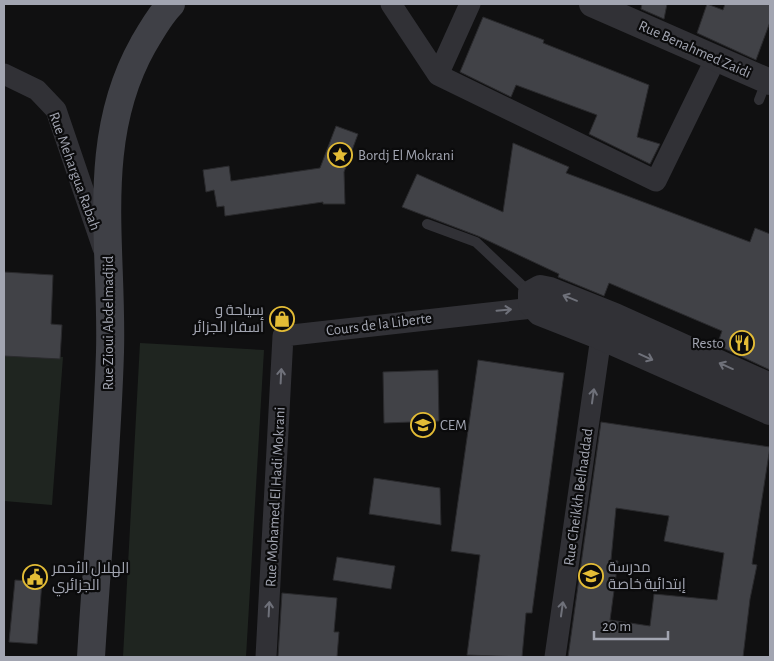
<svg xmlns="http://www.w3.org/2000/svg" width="774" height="661" viewBox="0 0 774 661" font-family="'Alegreya Sans',Cairo,sans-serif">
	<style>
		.green { fill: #1f2520 }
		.building { fill: #414247; stroke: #2a2a2d; fill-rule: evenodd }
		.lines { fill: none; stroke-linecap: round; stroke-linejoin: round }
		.service { stroke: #313136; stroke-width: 10 }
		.minor { stroke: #313136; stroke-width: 21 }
		.tertiary { stroke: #313136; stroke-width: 26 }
		.secondary { stroke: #3f4046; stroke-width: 28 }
		.oneway { stroke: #6f717a }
		.labels { text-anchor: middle; stroke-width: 4.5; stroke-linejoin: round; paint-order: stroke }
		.street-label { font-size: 15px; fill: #a2a5b1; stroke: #0b0b0c }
		.poi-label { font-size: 15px; fill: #a2a5b1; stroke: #0b0b0c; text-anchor: start }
	</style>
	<rect width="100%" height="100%" fill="#101011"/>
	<path class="green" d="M140,343L264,350L246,657H123Z
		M4,353L63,357L52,505L4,501Z"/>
	<path class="building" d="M642,4H667L664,19L641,9Z
		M707,4L723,10L725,4H770V22L756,60L697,33Z
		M483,17L544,40L543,43L649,85L637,137L660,144L650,164L589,134L597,115L516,85L511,97L460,72Z
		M336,126L358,134L344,172L345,204H323V202L225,216L224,206L217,207L214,190L206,192L203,170L229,166L231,181L320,168Z
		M513,143L569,167L566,173L750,242L755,228L770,234V370L717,345L722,331L609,283L604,296L558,277L559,274L478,236L402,207L417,174L503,212Z
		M4,272L53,275L51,324L62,325L60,359L4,356Z
		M478,360L564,373L532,613H526L522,657L467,655L480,555L451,551Z
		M438,370L439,421L384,423L383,372Z
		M601,422L770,447L752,564L757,565L750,599L743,657H568ZM616,508L669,516L664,541L724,553L717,600L654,594L650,626L610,620L618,561L611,560Z
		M374,478L440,488L441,525L369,514Z
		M337,557L395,566L391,589L333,580Z
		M15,580L42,582L37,644L9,642Z
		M282,593L337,598L334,632H339L337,657H278Z"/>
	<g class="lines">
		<path class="service" d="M759,100L766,82
			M427,224L476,242L530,293"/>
		<path class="minor" d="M391,4L438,75L656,181L716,58
			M4,74L37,90L56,110L103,248
			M438,75L470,4
			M266,657L283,336L533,308
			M555,657L601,337"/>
		<path class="tertiary" d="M592,4L770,82
			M770,386L615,316L550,290L540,288L531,293V303L540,313L601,337L770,412"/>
		<path class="secondary" d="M91,657C97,556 107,454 110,352C113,247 89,141 143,45C151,31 160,15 171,4"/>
	</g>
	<defs><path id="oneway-shaft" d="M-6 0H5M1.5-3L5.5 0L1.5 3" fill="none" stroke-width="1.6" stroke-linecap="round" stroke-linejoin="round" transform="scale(1.25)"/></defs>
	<g class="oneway">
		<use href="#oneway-shaft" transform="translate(570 298) rotate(-158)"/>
		<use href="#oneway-shaft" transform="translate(504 310) rotate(-5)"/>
		<use href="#oneway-shaft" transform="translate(646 357) rotate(24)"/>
		<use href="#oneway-shaft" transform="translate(726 366) rotate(-156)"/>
		<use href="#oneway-shaft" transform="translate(281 376) rotate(-87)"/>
		<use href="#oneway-shaft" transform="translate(593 396) rotate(-82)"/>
		<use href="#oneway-shaft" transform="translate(269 609) rotate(-87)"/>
		<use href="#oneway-shaft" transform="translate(562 609) rotate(-82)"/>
	</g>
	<defs>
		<symbol id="sight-ring" viewBox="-11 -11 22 22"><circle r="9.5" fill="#0b0b0c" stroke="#e3bc36" stroke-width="1.5"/><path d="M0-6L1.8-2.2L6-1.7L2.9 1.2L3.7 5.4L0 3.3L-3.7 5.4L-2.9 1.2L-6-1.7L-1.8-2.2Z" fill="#e3bc36"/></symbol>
		<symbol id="shop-ring" viewBox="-11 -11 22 22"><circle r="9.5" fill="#0b0b0c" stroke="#e3bc36" stroke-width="1.5"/><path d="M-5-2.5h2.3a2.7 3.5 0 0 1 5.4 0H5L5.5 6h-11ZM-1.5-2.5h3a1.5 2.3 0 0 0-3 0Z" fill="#e3bc36"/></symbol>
		<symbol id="restaurant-ring" viewBox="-11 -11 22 22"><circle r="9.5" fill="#0b0b0c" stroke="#e3bc36" stroke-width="1.5"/><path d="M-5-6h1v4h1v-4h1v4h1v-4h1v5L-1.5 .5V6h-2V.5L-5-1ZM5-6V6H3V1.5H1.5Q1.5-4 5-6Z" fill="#e3bc36"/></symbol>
		<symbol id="school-ring" viewBox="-11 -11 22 22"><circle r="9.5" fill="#0b0b0c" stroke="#e3bc36" stroke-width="1.5"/><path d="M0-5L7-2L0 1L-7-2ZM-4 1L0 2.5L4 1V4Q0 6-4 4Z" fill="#e3bc36"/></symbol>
		<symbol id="civic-ring" viewBox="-11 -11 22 22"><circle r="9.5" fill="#0b0b0c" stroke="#e3bc36" stroke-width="1.5"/><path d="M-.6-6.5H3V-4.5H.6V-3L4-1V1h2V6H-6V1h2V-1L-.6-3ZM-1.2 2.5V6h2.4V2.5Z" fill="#e3bc36"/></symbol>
	</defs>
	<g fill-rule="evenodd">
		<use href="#sight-ring" x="326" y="141" width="28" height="28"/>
		<use href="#shop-ring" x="268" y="305" width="28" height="28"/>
		<use href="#restaurant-ring" x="728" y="329" width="28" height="28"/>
		<use href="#school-ring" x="409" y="411" width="28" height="28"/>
		<use href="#school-ring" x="577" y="562" width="28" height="28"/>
		<use href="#civic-ring" x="21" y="563" width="28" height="28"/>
	</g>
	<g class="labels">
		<g class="street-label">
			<text transform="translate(695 49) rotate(24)" y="5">Rue Benahmed Zaidi</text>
			<text transform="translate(75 171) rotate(70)" y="5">Rue Mehargua Rabah</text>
			<text transform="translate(108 323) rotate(-90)" y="5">Rue Zioui Abdelmadjid</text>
			<text transform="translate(379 324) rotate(-7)" y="5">Cours de la Liberte</text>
			<text transform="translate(275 497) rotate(-87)" y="5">Rue Mohamed El Hadi Mokrani</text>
			<text transform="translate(578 497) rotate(-82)" y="5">Rue Cheikkh Belhaddad</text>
		</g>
		<g class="poi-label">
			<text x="358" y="160">Bordj El Mokrani</text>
			<text x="264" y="315" text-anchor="end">سياحة و<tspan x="264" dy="17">أسفار الجزائر</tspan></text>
			<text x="724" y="348" text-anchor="end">Resto</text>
			<text x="440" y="430">CEM</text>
			<text x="608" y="572">مدرسة<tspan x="608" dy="17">إبتدائية خاصة</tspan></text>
			<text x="52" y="573">الهلال الأحمر<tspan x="52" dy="17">الجزائري</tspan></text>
		</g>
	</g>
	<rect width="774" height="661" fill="none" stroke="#a2a5b1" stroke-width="10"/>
	<path d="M594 631v8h74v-8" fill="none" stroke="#a2a5b1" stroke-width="2.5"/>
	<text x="602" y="631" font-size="15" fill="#a2a5b1" stroke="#0b0b0c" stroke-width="4" paint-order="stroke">20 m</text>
</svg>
